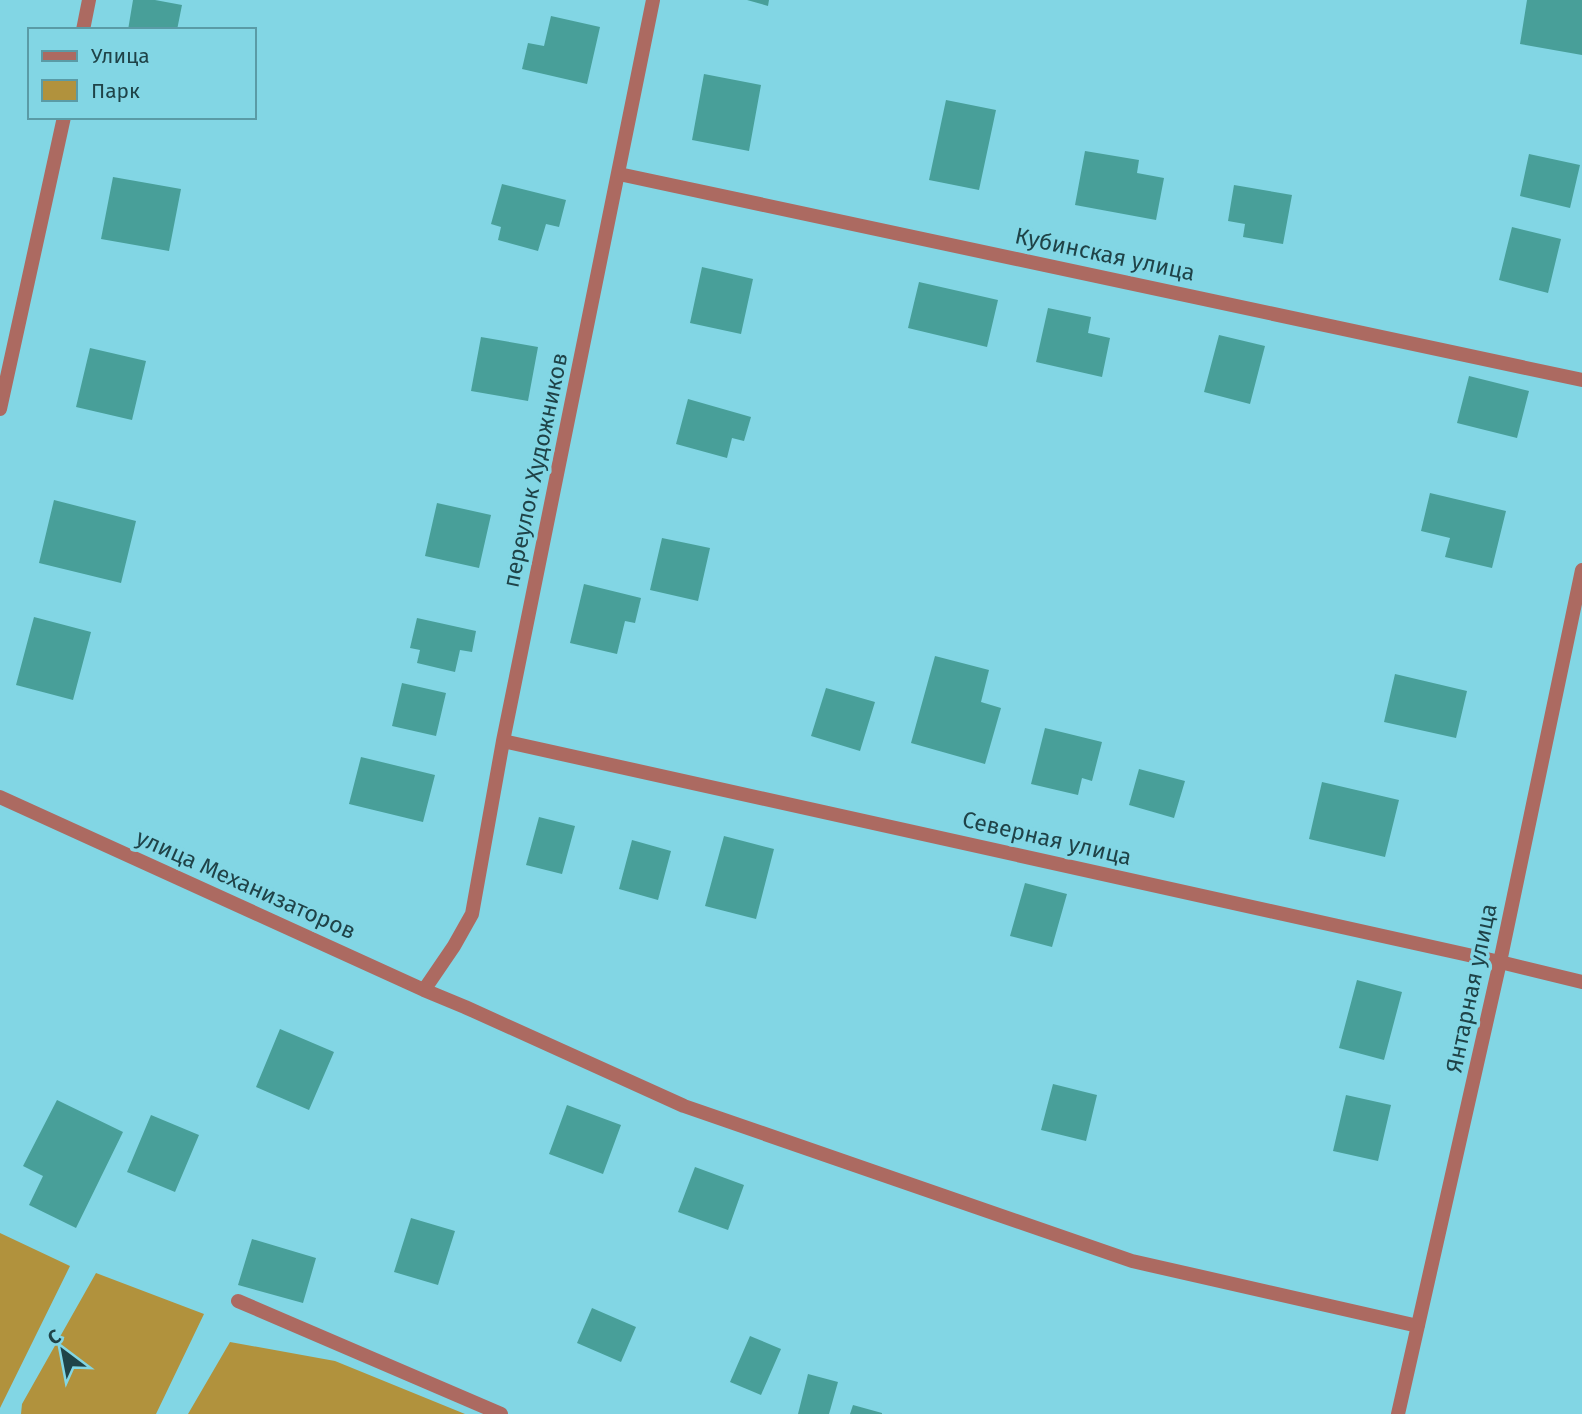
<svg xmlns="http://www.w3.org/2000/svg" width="1582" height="1414" viewBox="0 0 1582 1414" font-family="'Fira Sans',sans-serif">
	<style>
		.green { fill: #b1923d }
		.building { fill: #489f99 }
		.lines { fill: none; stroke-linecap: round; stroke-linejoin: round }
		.street { stroke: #ac6a61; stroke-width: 14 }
		.labels { text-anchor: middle; stroke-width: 7; stroke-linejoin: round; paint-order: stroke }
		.street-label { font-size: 23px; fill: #1f4348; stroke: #82d6e4 }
	</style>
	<rect width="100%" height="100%" fill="#82d6e4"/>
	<path class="green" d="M0,1233L70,1266L0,1408Z
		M96,1273L204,1314L156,1414H21L22,1404Z
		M230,1342L335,1361L465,1414H188Z"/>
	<path class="building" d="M133,0H155L182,5L177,30H128Z
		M747,0H769L768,6Z
		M1527,0H1582V55L1520,44Z
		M551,16L600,27L587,84L522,69L528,43L544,46Z
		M704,74L761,85L749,151L692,140Z
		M946,100L996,110L979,190L929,180Z
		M1085,151L1139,160L1137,173L1164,178L1156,220L1075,205Z
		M1529,154L1580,165L1570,208L1520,196Z
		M113,177L181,189L169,251L101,239Z
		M502,184L566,200L559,227L546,224L538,251L498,240L501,227L491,224Z
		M1234,185L1292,195L1283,244L1243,237L1245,224L1228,221Z
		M1512,227L1561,239L1548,293L1499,280Z
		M702,267L753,279L741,334L690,323Z
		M919,282L998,300L987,347L908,328Z
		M1048,308L1091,317L1088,333L1110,338L1102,377L1036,362Z
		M1219,335L1265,346L1250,404L1204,392Z
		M481,337L538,347L528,401L471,391Z
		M90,348L146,361L132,420L76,407Z
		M1469,376L1529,391L1517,438L1457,423Z
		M688,399L751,417L744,441L732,438L727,458L676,444Z
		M1430,493L1506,511L1492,568L1445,557L1450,538L1421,531Z
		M54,500L136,521L121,583L39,563Z
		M437,503L491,515L479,568L425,556Z
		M662,538L710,548L698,601L650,590Z
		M584,584L641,598L635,623L625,621L617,654L570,643Z
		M34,617L91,632L73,700L16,685Z
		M417,618L476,631L472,652L460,650L455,672L417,663L420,650L410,648Z
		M935,656L989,670L981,702L1001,708L985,764L911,743Z
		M1395,674L1467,691L1456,738L1384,722Z
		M402,683L446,693L436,736L392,726Z
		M826,688L875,702L860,751L811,736Z
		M1045,728L1102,742L1092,781L1082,778L1078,795L1031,784Z
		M361,757L435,775L423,822L349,804Z
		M1139,769L1185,781L1174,818L1129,805Z
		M1322,782L1399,800L1385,857L1309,839Z
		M539,817L575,826L562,874L526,865Z
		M724,836L774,849L756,919L705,906Z
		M632,840L671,851L658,900L619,889Z
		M1025,883L1067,894L1052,947L1010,936Z
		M1357,980L1402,992L1384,1060L1339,1048Z
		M280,1029L334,1052L309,1110L256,1087Z
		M1053,1084L1097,1095L1086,1141L1041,1130Z
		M1346,1095L1391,1105L1378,1161L1333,1151Z
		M57,1100L123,1132L76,1228L29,1205L43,1176L23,1166Z
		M567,1105L621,1125L603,1174L549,1154Z
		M151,1115L199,1135L175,1192L127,1172Z
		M695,1167L744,1185L728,1230L678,1212Z
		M411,1218L455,1231L438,1285L394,1272Z
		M252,1239L316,1258L303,1303L238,1285Z
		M592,1308L636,1327L621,1362L577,1343Z
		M750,1336L781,1349L761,1395L730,1382Z
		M808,1374L838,1382L829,1414H798Z
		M853,1405L882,1413V1414H850Z"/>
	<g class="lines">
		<path class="street" d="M83,30L89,0
			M619,174L1582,380
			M0,409L64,117
			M503,741L1500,962L1582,982
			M0,797L424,990L454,946L472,914L503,741L653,0
			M424,990L465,1007L684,1106L1132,1261L1418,1326
			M238,1301L501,1414
			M1398,1414L1500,962L1582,570"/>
	</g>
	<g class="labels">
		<g class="street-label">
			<text transform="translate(1105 254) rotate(12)" y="8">Кубинская улица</text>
			<text transform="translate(535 470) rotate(-78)" y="8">переулок Художников</text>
			<text transform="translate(1047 838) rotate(13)" y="8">Северная улица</text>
			<text transform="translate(246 884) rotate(24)" y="8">улица Механизаторов</text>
			<text transform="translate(1471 988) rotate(-78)" y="8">Янтарная улица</text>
		</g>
	</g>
	<rect x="28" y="28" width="228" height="91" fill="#82d6e4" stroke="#5a9ba6" stroke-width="2"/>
	<rect x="42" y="51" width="35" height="10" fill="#ac6a61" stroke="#5a9ba6" stroke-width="2"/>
	<text x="91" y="63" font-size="21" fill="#1f4348">Улица</text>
	<rect x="42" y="80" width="35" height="21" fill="#b1923d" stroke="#5a9ba6" stroke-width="2"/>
	<text x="91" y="98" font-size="21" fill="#1f4348">Парк</text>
	<g transform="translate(63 1351) rotate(328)" stroke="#82d6e4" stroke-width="5" paint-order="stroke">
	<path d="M0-5L12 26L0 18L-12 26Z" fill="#1f4348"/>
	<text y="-10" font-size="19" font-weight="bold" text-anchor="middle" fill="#1f4348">С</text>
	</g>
</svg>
